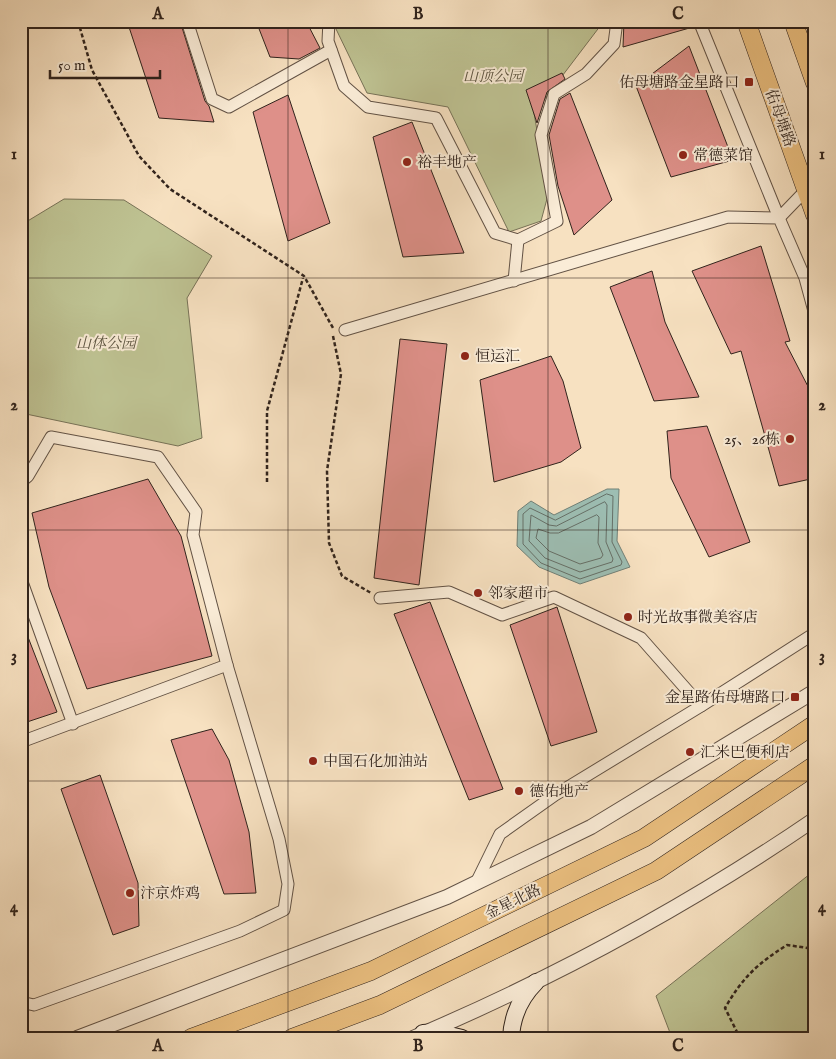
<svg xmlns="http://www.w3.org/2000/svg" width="836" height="1059" font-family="'IM FELL English','Noto Serif SC',serif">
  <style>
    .green { fill: #bec292; stroke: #777257 }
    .water { fill: #9dbeb3; stroke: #718077 }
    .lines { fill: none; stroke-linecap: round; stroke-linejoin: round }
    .shore { stroke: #667068; stroke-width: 1 }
    .building { fill: #de9089; stroke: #30231c }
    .minor-casing { stroke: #625245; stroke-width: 13 }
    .tertiary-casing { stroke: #625245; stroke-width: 16 }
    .secondary-casing { stroke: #30231c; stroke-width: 18 }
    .primary-casing { stroke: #30231c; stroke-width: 19 }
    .path { stroke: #30231c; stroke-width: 2.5; stroke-dasharray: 4 2.5; stroke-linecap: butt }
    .minor { stroke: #faecd7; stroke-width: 11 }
    .tertiary { stroke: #faecd7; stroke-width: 14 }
    .secondary { stroke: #faecd7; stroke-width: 16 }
    .primary { stroke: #ecc080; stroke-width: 18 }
    .grid { fill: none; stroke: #30231c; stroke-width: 1; stroke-opacity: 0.55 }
    .poi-dot { fill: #8f2418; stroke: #faecd7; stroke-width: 2 }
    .labels { text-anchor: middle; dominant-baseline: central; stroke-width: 4; stroke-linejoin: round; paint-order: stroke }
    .park-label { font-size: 15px; font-style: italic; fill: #5b533f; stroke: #faecd7 }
    .poi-label { font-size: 15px; fill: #30231c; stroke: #faecd7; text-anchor: start }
    .street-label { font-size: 15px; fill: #30231c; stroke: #faecd7 }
    .neatline { fill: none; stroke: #30231c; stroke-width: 2 }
    .grid-label { font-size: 16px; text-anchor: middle; font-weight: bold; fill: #30231c }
  </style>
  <rect width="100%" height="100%" fill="#f7e1c1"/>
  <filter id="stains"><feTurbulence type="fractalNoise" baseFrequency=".004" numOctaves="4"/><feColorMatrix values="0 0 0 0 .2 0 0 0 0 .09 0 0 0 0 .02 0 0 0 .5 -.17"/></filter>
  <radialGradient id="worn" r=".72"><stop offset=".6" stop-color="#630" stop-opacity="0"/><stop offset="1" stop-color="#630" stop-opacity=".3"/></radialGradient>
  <!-- green -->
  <g class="green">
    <path d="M339 21H604L534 113 548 195 541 221 509 232 448 107 367 93 336 29Z"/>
    <path d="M64 199 124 200 212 256 187 298 202 438 178 446 26 414 21 438V225Z"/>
    <path d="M815 870V1038H672L656 996Z"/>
  </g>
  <!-- water -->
  <path class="water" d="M607 489H619L617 541 630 567 580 584 539 567 517 546 518 511 531 501 554 515Z"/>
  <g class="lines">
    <!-- shore -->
    <g class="shore">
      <path d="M607 494 613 496 612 542 622 562 621 565 580 579 541 563 523 544V514L530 508 555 520Z"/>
      <path d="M605 502 607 505 606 542 613 559 612 562 580 572 545 558 529 541 531 515 549 525 556 526Z"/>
      <path d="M597 515 599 517 598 543 603 555 601 558 580 564 549 551 536 538 538 529 550 533H558Z"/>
    </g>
  </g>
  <!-- building -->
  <g class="building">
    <path d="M127 21H180L205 101 209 106 214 122 159 118Z"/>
    <path d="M256 21H306L320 48 299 59 270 57Z"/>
    <path d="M624 21H692L693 27 623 47Z"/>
    <path d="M689 46 733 160 671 177 636 86Z"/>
    <path d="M562 73 565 79 547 92 537 123 526 90Z"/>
    <path d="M570 93 612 200 574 235 558 186 549 135 560 99Z"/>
    <path d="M288 95 330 223 288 241 253 112Z"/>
    <path d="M412 122 464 253 403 257 373 137Z"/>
    <path d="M761 246 790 341 785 342 815 400V478L779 486 741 351 731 354 692 271Z"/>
    <path d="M652 271 665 322 699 397 654 401 610 287Z"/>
    <path d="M400 339 447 344 419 585 374 578Z"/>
    <path d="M551 356 563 381 581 448 561 462 494 482 480 380Z"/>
    <path d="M707 426 750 542 709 557 671 478 667 431Z"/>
    <path d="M148 479 181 536 212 656 87 689 49 587 32 513Z"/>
    <path d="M430 602 503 789 469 800 394 614Z"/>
    <path d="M557 607 597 732 551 746 510 625Z"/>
    <path d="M21 619 57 712 21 724Z"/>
    <path d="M212 729 229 760 249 832 256 893 224 894 171 740Z"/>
    <path d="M100 775 138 883 139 926 113 935 61 789Z"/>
  </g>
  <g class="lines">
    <!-- minor casing -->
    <g class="minor-casing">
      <g id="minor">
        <path d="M187 21 212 99 229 107 331 50"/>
        <path d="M329 21 328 41 344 86 368 107 436 118 495 233 518 240 557 221 541 135 554 94 586 74 614 44 617 21"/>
        <path d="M699 21 779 218 806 190"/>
        <path d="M514 281 518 240"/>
        <path d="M345 330 728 217 779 218 805 278 815 315"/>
        <path d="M21 482 28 476 51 437 158 457 196 512 193 535 227 665 21 742"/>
        <path d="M21 579 73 724"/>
        <path d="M380 598 449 592 502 615 554 597 641 638 701 706"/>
        <path d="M476 883 500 834 555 795 701 706 815 633"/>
        <path d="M21 1002 34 1005 240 931 284 910 288 884 279 839 227 665"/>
      </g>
    </g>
    <!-- tertiary casing -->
    <g class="tertiary-casing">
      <g id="tertiary">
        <path d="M77 1038 447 897 591 827 815 691"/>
        <path d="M413 1038C554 978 688 906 815 819"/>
      </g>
    </g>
    <!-- secondary casing -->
    <g class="secondary-casing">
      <g id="secondary">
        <path d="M423 1033 437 1032 462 1038"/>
        <path d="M511 1038C512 1016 521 997 536 982"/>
      </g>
    </g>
    <!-- primary casing -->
    <g class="primary-casing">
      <g id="primary">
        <path d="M746 21 815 215"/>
        <path d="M793 21 815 83"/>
        <path d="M191 1038 371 971 644 838 815 724"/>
        <path d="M292 1038 380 1005 656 871 815 765"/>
      </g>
    </g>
    <!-- path -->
    <g class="path">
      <path d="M78 21 92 70 139 156 170 189 304 276 333 328"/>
      <path d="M333 336 341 374 327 471 329 543 342 576 371 593"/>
      <path d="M267 482V411L303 278"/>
      <path d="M742 1038 737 1032 725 1008C743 977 757 964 787 945L815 949"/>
    </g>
    <!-- minor -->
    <use href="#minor" class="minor"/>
    <!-- tertiary -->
    <use href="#tertiary" class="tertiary"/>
    <!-- secondary -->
    <use href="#secondary" class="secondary"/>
    <!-- primary -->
    <use href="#primary" class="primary"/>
  </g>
  <!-- grid -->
  <path class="grid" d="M288 21V1038M548 21V1038M21 278H815M21 530H815M21 781H815"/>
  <!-- markers -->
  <g class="poi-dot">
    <rect x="744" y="77" width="10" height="10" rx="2.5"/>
    <circle cx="683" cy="155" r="5"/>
    <circle cx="407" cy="162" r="5"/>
    <circle cx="465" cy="356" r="5"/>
    <circle cx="790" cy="439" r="5"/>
    <circle cx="478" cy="593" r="5"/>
    <circle cx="628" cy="617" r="5"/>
    <rect x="790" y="692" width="10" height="10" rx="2.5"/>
    <circle cx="690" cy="752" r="5"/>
    <circle cx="313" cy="761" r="5"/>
    <circle cx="519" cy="791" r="5"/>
    <circle cx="130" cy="893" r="5"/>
  </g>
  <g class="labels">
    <!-- park labels -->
    <g class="park-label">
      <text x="493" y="76">山顶公园</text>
      <text x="106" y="343">山体公园</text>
    </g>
    <!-- poi labels -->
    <g class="poi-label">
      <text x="739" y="82" text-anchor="end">佑母塘路金星路口</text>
      <text x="693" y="155">常德菜馆</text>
      <text x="417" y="162">裕丰地产</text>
      <text x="475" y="356">恒运汇</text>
      <text x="780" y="439" text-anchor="end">25、26栋</text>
      <text x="488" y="593">邻家超市</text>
      <text x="638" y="617">时光故事微美容店</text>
      <text x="785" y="697" text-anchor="end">金星路佑母塘路口</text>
      <text x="700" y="752">汇米巴便利店</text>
      <text x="323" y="761">中国石化加油站</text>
      <text x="529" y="791">德佑地产</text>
      <text x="140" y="893">汴京炸鸡</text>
    </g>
    <!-- street labels -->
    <g class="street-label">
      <text transform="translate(780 118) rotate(70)">佑母塘路</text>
      <text transform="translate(513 902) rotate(-26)">金星北路</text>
    </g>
  </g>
  <!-- margin -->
  <rect width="836" height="1059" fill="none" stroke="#f7e1c1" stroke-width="55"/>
  <!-- scale -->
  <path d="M50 70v8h110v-8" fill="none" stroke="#30231c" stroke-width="2.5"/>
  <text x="58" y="70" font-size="15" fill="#30231c" stroke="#faecd7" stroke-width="4" paint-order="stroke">50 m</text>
  <rect x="28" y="28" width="780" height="1004" class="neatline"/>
  <g class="grid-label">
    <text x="158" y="19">A</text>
    <text x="418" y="19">B</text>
    <text x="678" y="19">C</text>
    <text x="14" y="159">1</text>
    <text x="822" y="159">1</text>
    <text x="14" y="410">2</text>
    <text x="822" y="410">2</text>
    <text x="14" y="661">3</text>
    <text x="822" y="661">3</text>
    <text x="14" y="912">4</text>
    <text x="822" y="912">4</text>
    <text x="158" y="1051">A</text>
    <text x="418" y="1051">B</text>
    <text x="678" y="1051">C</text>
  </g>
  <rect width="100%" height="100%" filter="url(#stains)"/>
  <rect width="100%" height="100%" fill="url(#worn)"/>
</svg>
